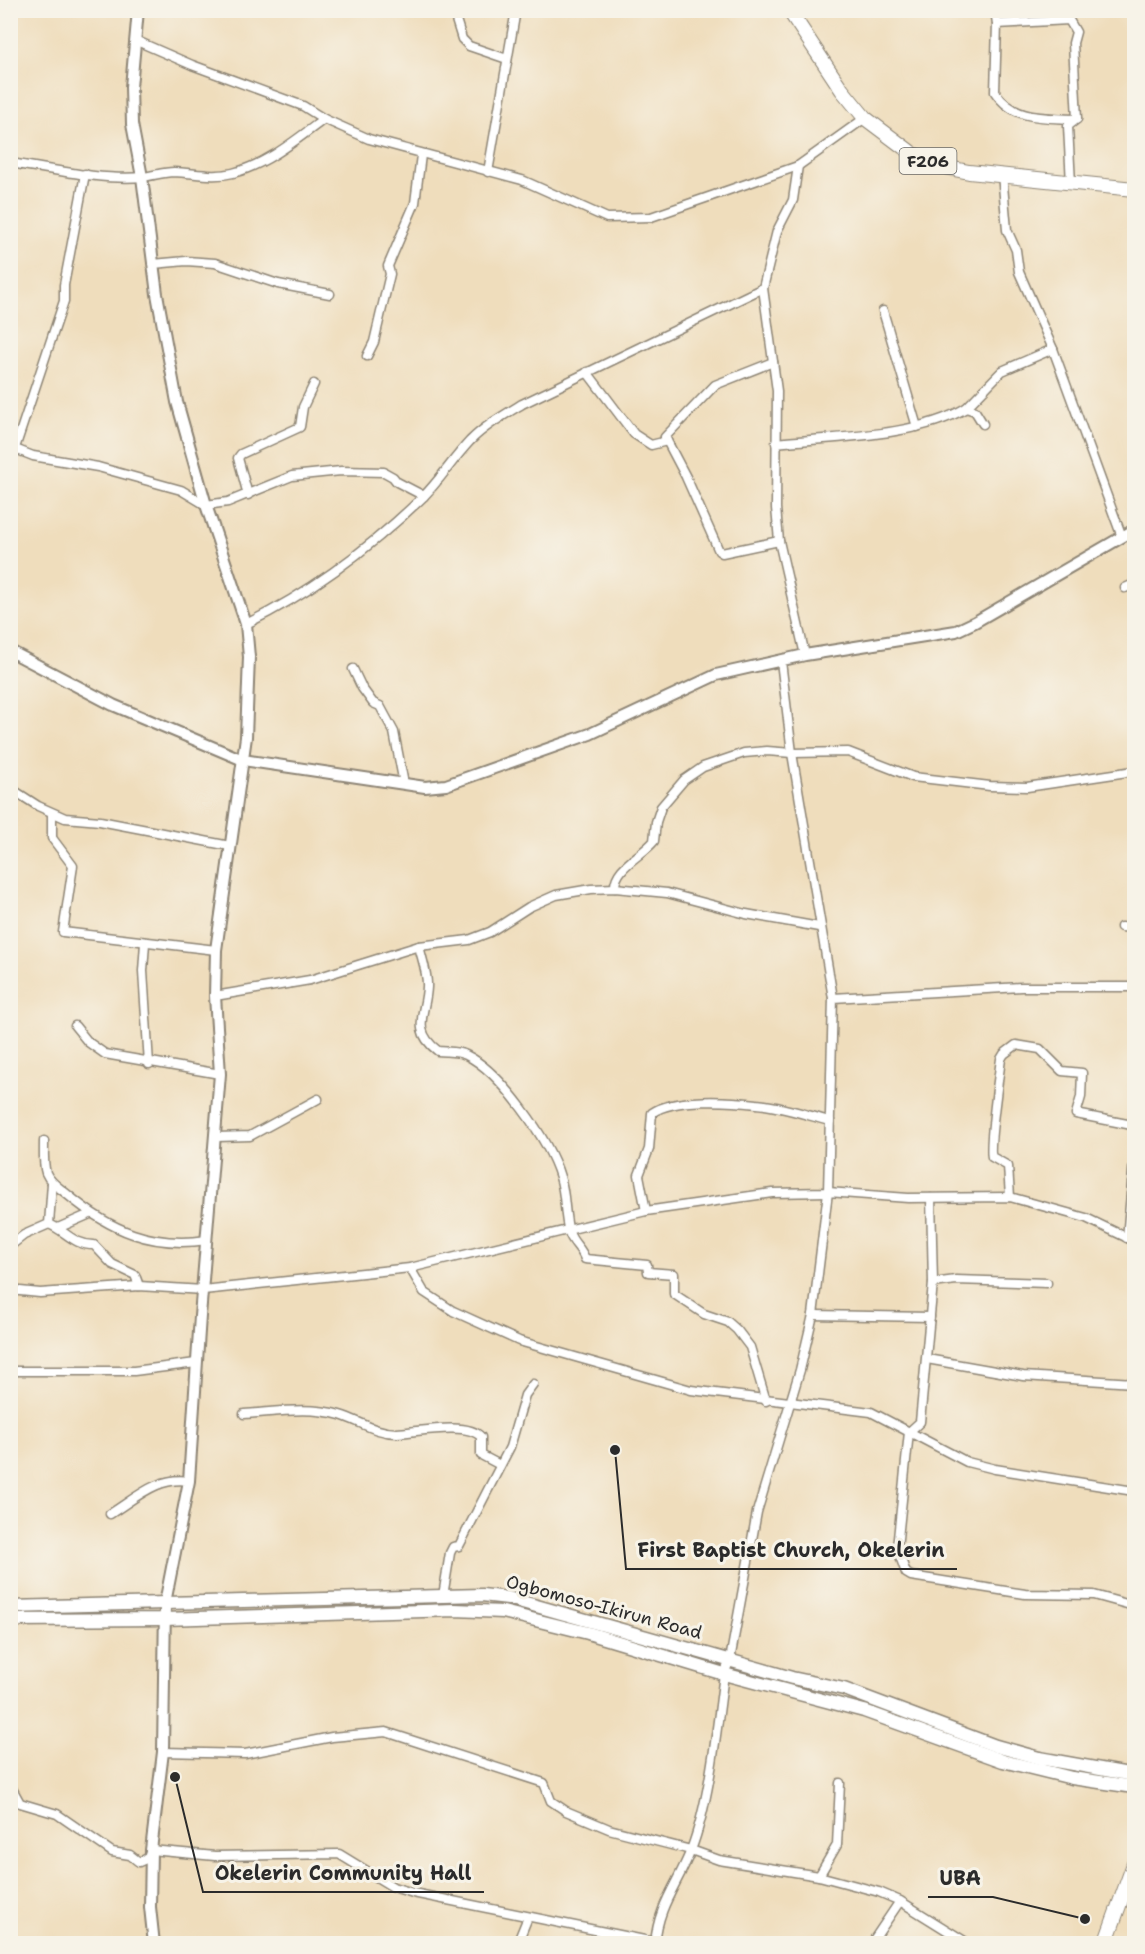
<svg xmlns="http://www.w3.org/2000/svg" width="1145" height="1954" font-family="'Shantell Sans',sans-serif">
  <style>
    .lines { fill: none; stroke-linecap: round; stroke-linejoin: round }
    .minor-casing { stroke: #8d8474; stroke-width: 11 }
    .tertiary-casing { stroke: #8d8474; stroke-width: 14 }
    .secondary-casing { stroke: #8d8474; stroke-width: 15 }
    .primary-casing { stroke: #8d8474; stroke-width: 16 }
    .trunk-casing { stroke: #8d8474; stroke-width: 16 }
    .minor { stroke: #fff; stroke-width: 8 }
    .tertiary { stroke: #fff; stroke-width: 10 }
    .secondary { stroke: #fff; stroke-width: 12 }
    .primary { stroke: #fff; stroke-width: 14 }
    .trunk { stroke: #fff; stroke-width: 14 }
    .labels { text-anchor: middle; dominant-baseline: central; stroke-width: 6; stroke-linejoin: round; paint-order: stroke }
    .shield { fill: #f7f3e8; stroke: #686764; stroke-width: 1.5 }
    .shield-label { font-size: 16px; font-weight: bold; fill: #2b2b2b }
    .street-label { font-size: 18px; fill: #2b2b2b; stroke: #f7f3e8 }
    .leader { fill: none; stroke: #2b2b2b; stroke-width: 2 }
    .callout-dot { fill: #2b2b2b; stroke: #f7f3e8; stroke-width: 2 }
    .callout-label { font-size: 20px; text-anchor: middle; font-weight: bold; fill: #2b2b2b; stroke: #f7f3e8; stroke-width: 6; stroke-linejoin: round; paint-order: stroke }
  </style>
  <rect width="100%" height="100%" fill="#f7f3e8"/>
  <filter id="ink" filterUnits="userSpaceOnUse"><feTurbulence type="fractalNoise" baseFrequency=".0167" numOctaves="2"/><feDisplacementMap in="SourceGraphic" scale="12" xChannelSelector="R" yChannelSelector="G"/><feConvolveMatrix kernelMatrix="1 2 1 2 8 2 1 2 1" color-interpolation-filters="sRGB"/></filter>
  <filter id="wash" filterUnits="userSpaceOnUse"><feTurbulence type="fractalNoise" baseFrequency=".008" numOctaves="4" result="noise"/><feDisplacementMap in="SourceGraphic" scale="24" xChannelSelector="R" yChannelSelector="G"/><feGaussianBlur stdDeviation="1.35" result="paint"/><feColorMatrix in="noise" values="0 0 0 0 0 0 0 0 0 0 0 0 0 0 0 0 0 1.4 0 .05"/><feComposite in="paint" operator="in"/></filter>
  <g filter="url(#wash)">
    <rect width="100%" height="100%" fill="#efddbc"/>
  </g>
  <g filter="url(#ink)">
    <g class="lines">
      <!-- minor casing -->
      <g class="minor-casing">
        <g id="minor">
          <path d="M453 10 462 39 469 46 507 59"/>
          <path d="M995 10 997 24 1069 20 1076 32 1073 43 1077 119 1068 126 1071 184"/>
          <path d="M997 24 995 92C1015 122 1045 117 1077 119"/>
          <path d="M137 41 192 65 303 106 324 119 369 139 522 180 607 218 651 217 798 166 865 118"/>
          <path d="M10 163C50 169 104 181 143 177 153 176 163 172 174 172 195 173 213 178 233 173 267 164 296 140 324 119"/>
          <path d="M798 166 793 200 777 231 763 288 777 391 776 508 779 541 805 655"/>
          <path d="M488 172 516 10"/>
          <path d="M1002 174 1007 230 1016 250 1019 272 1053 349 1122 537"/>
          <path d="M153 264 186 261 215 263 278 284 330 294"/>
          <path d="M883 311 917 427"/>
          <path d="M367 356 374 342 390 274 388 266 415 203 421 155"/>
          <path d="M773 362 715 385 665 437 686 477 719 551 722 553 779 541"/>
          <path d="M587 372 634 434 651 445 667 441"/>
          <path d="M966 408 1002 371 1053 349"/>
          <path d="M776 443C833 437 918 437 966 408L975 411 983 424"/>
          <path d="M10 447 33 456 98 467 181 490 206 505 228 502 292 476 341 471 384 472 393 477 397 482 424 496"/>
          <path d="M10 463 64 301V285L85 174"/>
          <path d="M248 495 238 458 241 454 300 427 303 407 314 384"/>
          <path d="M1125 588 1134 584"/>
          <path d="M246 624C312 592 370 548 423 497 440 480 453 459 470 441 485 426 504 415 522 404L763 288"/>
          <path d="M353 669 362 688 373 703 380 706 394 732 404 784"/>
          <path d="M10 788 38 806 65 818 100 821 230 846"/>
          <path d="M52 814V838L73 866 63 932 216 950"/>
          <path d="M615 888C614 867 642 856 654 841L656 822 661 807 684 780 703 767 744 753 767 751 792 753 848 752 913 777 990 786 1027 787 1134 771"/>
          <path d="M1121 927 1134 928"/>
          <path d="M145 943 143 971 149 1064"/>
          <path d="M419 946C422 959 428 975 427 987 426 1013 410 1030 438 1051 447 1052 458 1051 466 1055 501 1072 549 1140 560 1177 566 1195 564 1215 569 1232 572 1243 581 1247 585 1259L647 1265 648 1272 674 1274V1294L704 1314 728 1322 737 1330 750 1347 766 1401"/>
          <path d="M215 996 310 980 419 946 469 940 490 932 529 907 556 895 591 889 615 888 667 893 746 914 819 927"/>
          <path d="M833 998 1021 987H1134"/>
          <path d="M75 1026 88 1042 105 1054 220 1074"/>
          <path d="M217 1137 250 1136 318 1099"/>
          <path d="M44 1141C44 1150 43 1164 46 1173 50 1183 60 1188 68 1195 111 1231 152 1248 207 1240"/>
          <path d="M1010 1197 1008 1166 992 1157C988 1150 999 1074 1001 1059L1004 1054 1016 1045 1040 1049 1062 1071 1082 1073 1081 1097 1076 1114 1132 1125 1134 1132"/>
          <path d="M931 1198 933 1283 920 1422 909 1432 897 1548 906 1573 911 1576 1025 1594 1094 1595 1134 1606"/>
          <path d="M646 1211 639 1175 649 1149 652 1113C674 1097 730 1101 757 1104 781 1106 806 1115 830 1121"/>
          <path d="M49 1224C66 1231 73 1245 94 1245L112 1264 135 1275 139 1286"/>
          <path d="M58 1228 90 1214"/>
          <path d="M1127 1238 1134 1160"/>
          <path d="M10 1246 24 1235 49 1224 52 1183"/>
          <path d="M410 1268 424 1292 453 1311 519 1341 691 1390 871 1412 967 1462 995 1469 1134 1491"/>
          <path d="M933 1283 956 1280 1047 1283"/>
          <path d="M10 1290 40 1293 139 1286 203 1290 410 1268 646 1211 772 1193 828 1192 833 998 792 753 781 661"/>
          <path d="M813 1315 930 1317"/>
          <path d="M927 1359 1023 1376 1134 1383"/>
          <path d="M10 1371H134L196 1363"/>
          <path d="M244 1414C275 1412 310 1406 340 1415 360 1421 375 1433 397 1433 417 1432 468 1421 481 1437V1455L500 1465"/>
          <path d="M110 1514C136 1498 158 1476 189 1481"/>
          <path d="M443 1596 450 1553 453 1547 459 1546 510 1447 525 1395 533 1384"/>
          <path d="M163 1752 245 1754 332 1737 386 1732 544 1783 551 1801 566 1811 609 1829 691 1850 719 1860 819 1876 879 1892 900 1901 969 1944"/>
          <path d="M10 1785 20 1803 57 1814 112 1852 130 1855 139 1862 148 1858 151 1850 215 1856 339 1854 393 1887 413 1893 654 1942"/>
          <path d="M819 1876 837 1845 840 1783"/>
          <path d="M517 1944 528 1917"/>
          <path d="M655 1944C658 1905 678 1884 691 1850 710 1801 717 1726 724 1674L730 1660 757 1512 800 1370 813 1315 828 1192 908 1198 1010 1197 1086 1218 1134 1241"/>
          <path d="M871 1944 900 1901"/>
        </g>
      </g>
      <!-- tertiary casing -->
      <g class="tertiary-casing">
        <g id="tertiary">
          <path d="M138 10 131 87 132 124 142 177 157 294 177 402 206 505 246 624 249 657 246 737 216 950 215 996 220 1074 200 1316 189 1481 165 1603 163 1752 151 1850 150 1907 154 1944"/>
          <path d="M10 651 113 705 243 760 425 787 446 785 590 734 716 675 805 655 956 631 975 622 1134 530"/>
        </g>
      </g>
      <!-- secondary casing -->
      <g class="secondary-casing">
        <g id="secondary">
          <path d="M10 1607 482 1595 508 1598 792 1678 844 1689 996 1746 1039 1758 1134 1775"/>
          <path d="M10 1620 164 1619 455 1610 503 1612 588 1633 724 1674 864 1711 1003 1761 1072 1778 1134 1787"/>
        </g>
      </g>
      <!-- primary casing -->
      <g class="primary-casing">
        <path id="primary" d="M789 10 842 90 865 118 913 154 939 166 969 172 1134 189"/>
      </g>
      <!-- trunk casing -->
      <g class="trunk-casing">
        <path id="trunk" d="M1105 1944 1134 1864"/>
      </g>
      <!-- minor -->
      <use href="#minor" class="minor"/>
      <!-- tertiary -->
      <use href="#tertiary" class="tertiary"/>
      <!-- secondary -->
      <use href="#secondary" class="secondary"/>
      <!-- primary -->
      <use href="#primary" class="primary"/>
      <!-- trunk -->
      <use href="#trunk" class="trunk"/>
    </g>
  </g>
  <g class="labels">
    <!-- shield labels -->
    <rect class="shield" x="899.5" y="148" width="57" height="26" rx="4.5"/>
    <g class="shield-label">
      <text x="928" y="161">F206</text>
    </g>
    <!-- street labels -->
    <g class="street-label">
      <text transform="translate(604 1607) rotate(15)">Ogbomoso-Ikirun Road</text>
    </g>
  </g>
  <!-- callouts -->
  <path class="leader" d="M615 1450L626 1569H957M175 1777L203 1892H484M1085 1919L993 1897H928"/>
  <g class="callout-dot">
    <circle cx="615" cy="1450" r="6"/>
    <circle cx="175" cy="1777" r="6"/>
    <circle cx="1085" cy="1919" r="6"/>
  </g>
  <g class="callout-label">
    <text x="791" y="1557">First Baptist Church, Okelerin</text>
    <text x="343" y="1880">Okelerin Community Hall</text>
    <text x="960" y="1885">UBA</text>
  </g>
  <!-- margin -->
  <rect width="1145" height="1954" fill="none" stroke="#f7f3e8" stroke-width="36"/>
</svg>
